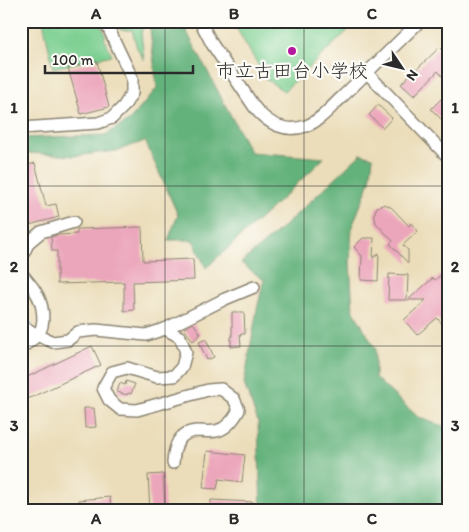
<svg xmlns="http://www.w3.org/2000/svg" width="469" height="532" font-family="Itim,'Klee One',sans-serif">
  <style>
    .green { fill: #7bcf91; stroke: #537d5e }
    .forest { fill: #64b27b; stroke: #486e53 }
    .lines { fill: none; stroke-linecap: round; stroke-linejoin: round }
    .stream { stroke: #7abcef; stroke-width: 3 }
    .building { fill: #eca6bc }
    .minor-casing { stroke: #8b8472; stroke-width: 14 }
    .minor { stroke: #fff; stroke-width: 11 }
    .grid { fill: none; stroke: #2b2b2b; stroke-width: 1; stroke-opacity: 0.55 }
    .poi-dot { fill: #b5179e; stroke: #fdfcf7; stroke-width: 2 }
    .labels { text-anchor: middle; dominant-baseline: central; stroke-width: 4.5; stroke-linejoin: round; paint-order: stroke }
    .poi-label { font-size: 19px; fill: #2b2b2b; stroke: #fdfcf7 }
    .neatline { fill: none; stroke: #2b2b2b; stroke-width: 2 }
    .grid-label { font-size: 16px; text-anchor: middle; font-weight: bold; fill: #2b2b2b }
  </style>
  <rect width="100%" height="100%" fill="#fdfcf7"/>
  <filter id="ink" filterUnits="userSpaceOnUse"><feTurbulence type="fractalNoise" baseFrequency=".02" numOctaves="2"/><feDisplacementMap in="SourceGraphic" scale="10" xChannelSelector="R" yChannelSelector="G"/><feConvolveMatrix kernelMatrix="1 2 1 2 8 2 1 2 1" color-interpolation-filters="sRGB"/></filter>
  <filter id="wash" filterUnits="userSpaceOnUse"><feTurbulence type="fractalNoise" baseFrequency=".0096" numOctaves="4" result="noise"/><feDisplacementMap in="SourceGraphic" scale="20" xChannelSelector="R" yChannelSelector="G"/><feGaussianBlur stdDeviation="1.12" result="paint"/><feColorMatrix in="noise" values="0 0 0 0 0 0 0 0 0 0 0 0 0 0 0 0 0 1.4 0 .05"/><feComposite in="paint" operator="in"/></filter>
  <g filter="url(#wash)">
    <rect width="100%" height="100%" fill="#ebddb9"/>
    <!-- green -->
    <g class="green">
      <path d="M43 21H99L106 35 104 38 112 55 53 68Z"/>
      <path d="M118 21H142L143 28 141 32 144 60 137 48 132 30H120Z"/>
      <path d="M232 21H358L284 91 267 80Z"/>
    </g>
    <!-- forest -->
    <g class="forest">
      <path d="M149 21H181L250 152 324 158 276 204 206 268 193 240H168L178 215 145 141 116 151 74 156 28 153 21 155V138L105 135 130 120 157 88Z"/>
      <path d="M361 154 373 157 370 181 352 227 350 263 353 310 375 348V378L418 417 448 428V511H261L258 422 244 384 257 309 264 280 241 263 283 227Z"/>
    </g>
    <g class="lines">
      <!-- stream -->
      <path class="stream" d="M21 318 31 324"/>
    </g>
    <g id="blocks">
      <!-- building -->
      <g class="building">
        <path d="M440 47 448 55V72L443 77 438 71 414 96 401 84 416 68 417 69Z"/>
        <path d="M97 61 109 107 81 114 68 68Z"/>
        <path d="M441 99 448 105V116L443 121 431 109Z"/>
        <path d="M378 105 392 118 383 128 369 115Z"/>
        <path d="M35 163 46 206 56 204 59 217 29 225 21 194V167Z"/>
        <path d="M385 204 392 208 409 226 411 223 418 231 403 245 408 250V263L390 244 393 241 376 223 374 214 377 207Z"/>
        <path d="M142 227 143 261 193 259 194 280 133 282 134 310 124 311V282L57 284V251H52L51 237 57 235 77 234V229Z"/>
        <path d="M363 238H374L373 258 379 253 378 281 361 280 362 256 354 247Z"/>
        <path d="M448 269V330L437 318 417 335 404 320 426 300H408L433 278 435 280Z"/>
        <path d="M389 274 408 275 407 300H388Z"/>
        <path d="M232 312H244L245 334H240L241 346 231 347V337H232Z"/>
        <path d="M193 323 201 334 193 341 184 329Z"/>
        <path d="M206 339 214 357 207 360 199 342Z"/>
        <path d="M92 346 101 365 21 402V380Z"/>
        <path d="M126 381 135 384 131 394 128 393 127 395 117 392 120 383 125 385Z"/>
        <path d="M84 408H94L96 427 85 428Z"/>
        <path d="M207 451 245 455 242 482 219 479 217 489 203 488Z"/>
        <path d="M163 474 165 511H150L148 475Z"/>
        <path d="M110 497 111 511H80L79 500Z"/>
        <path d="M211 500 254 502 253 511H210Z"/>
      </g>
    </g>
  </g>
  <g filter="url(#ink)">
    <use href="#blocks" fill-opacity="0" stroke="#8b8472" stroke-width="1"/>
    <g class="lines">
      <!-- minor casing -->
      <g class="minor-casing">
        <g id="minor">
          <path d="M200 21 212 44 255 108C268 124 286 133 306 126 320 121 331 107 342 97 368 72 394 46 420 21"/>
          <path d="M367 73 448 157"/>
          <path d="M21 128 98 123 112 118 124 106 132 93V78L105 21"/>
          <path d="M21 258 29 242 41 232 74 222"/>
          <path d="M21 272C25 279 31 284 35 291 43 303 47 324 37 336 32 340 26 344 21 348"/>
          <path d="M21 325 37 335 53 342 68 340 78 332 96 330 146 335 165 329 180 337 186 352 182 367 174 376 157 377 127 368 112 372 103 388 109 400 120 409 137 410 208 390 221 389 234 399 239 410C234 419 227 429 216 431 210 432 203 431 196 431 178 432 174 447 173 463"/>
          <path d="M165 329 225 299 254 287"/>
        </g>
      </g>
      <!-- minor -->
      <use href="#minor" class="minor"/>
    </g>
  </g>
  <!-- grid -->
  <path class="grid" d="M165 21V511M304 21V511M21 186H448M21 346H448"/>
  <!-- markers -->
  <circle class="poi-dot" cx="292" cy="51" r="5"/>
  <g class="labels">
    <!-- poi labels -->
    <g class="poi-label">
      <text x="292" y="70">市立古田台小学校</text>
    </g>
  </g>
  <!-- margin -->
  <rect width="469" height="532" fill="none" stroke="#fdfcf7" stroke-width="55"/>
  <!-- north arrow -->
  <g transform="translate(402 68) rotate(125)" stroke="#fdfcf7" stroke-width="4" paint-order="stroke">
  <path d="M0-4L9 19L0 12L-9 19Z" fill="#2b2b2b"/>
  <text y="-8" font-size="14" font-weight="bold" text-anchor="middle" fill="#2b2b2b">N</text>
  </g>
  <!-- scale -->
  <path d="M45 65v8h148v-8" fill="none" stroke="#2b2b2b" stroke-width="2.5"/>
  <text x="52" y="65" font-size="15" fill="#2b2b2b" stroke="#fdfcf7" stroke-width="4" paint-order="stroke">100 m</text>
  <rect x="28" y="28" width="414" height="476" class="neatline"/>
  <g class="grid-label">
    <text x="96" y="19">A</text>
    <text x="234" y="19">B</text>
    <text x="372" y="19">C</text>
    <text x="14" y="113">1</text>
    <text x="455" y="113">1</text>
    <text x="14" y="272">2</text>
    <text x="455" y="272">2</text>
    <text x="14" y="431">3</text>
    <text x="455" y="431">3</text>
    <text x="96" y="524">A</text>
    <text x="234" y="524">B</text>
    <text x="372" y="524">C</text>
  </g>
</svg>
